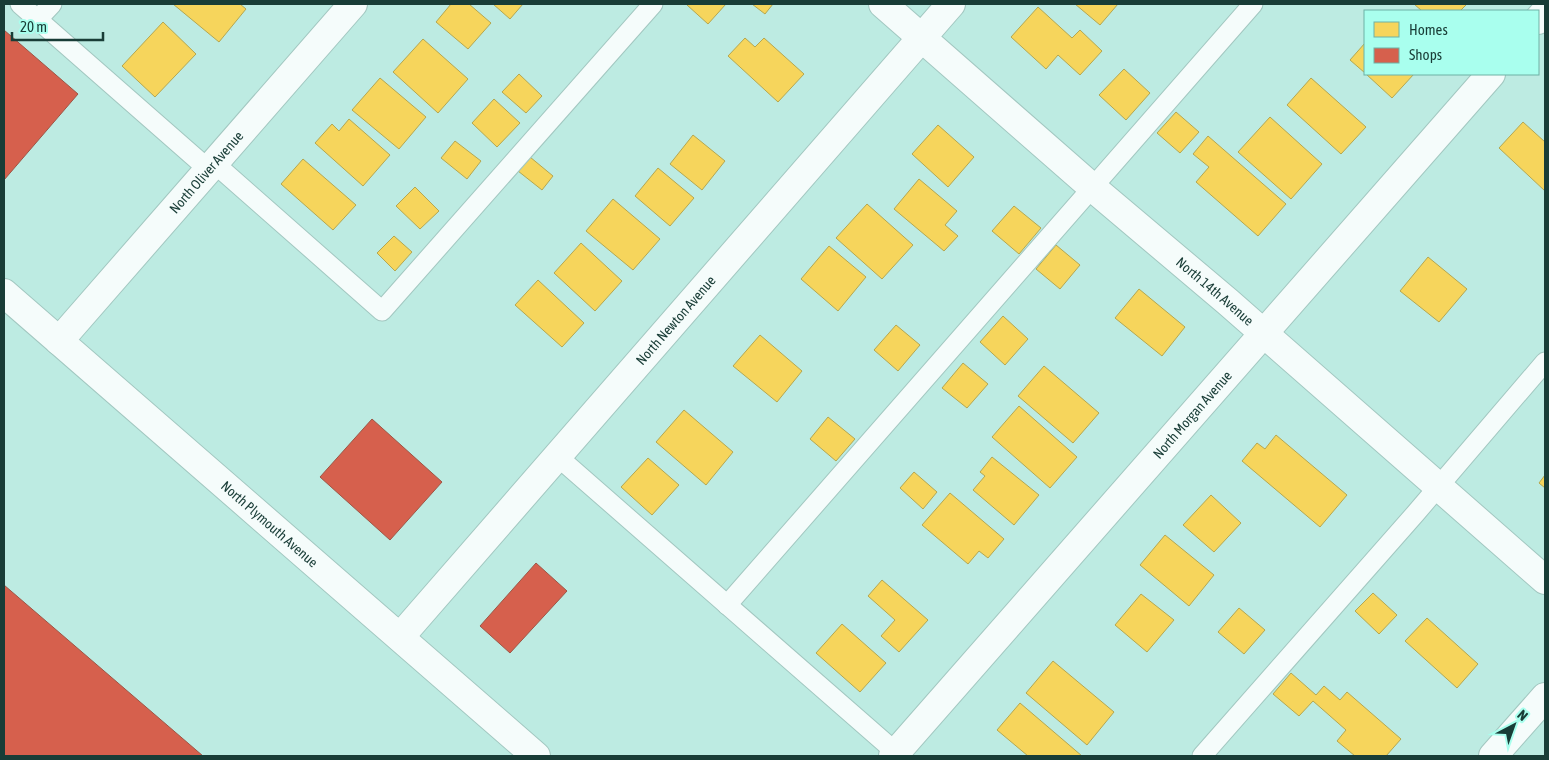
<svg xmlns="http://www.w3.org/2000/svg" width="1549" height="760" font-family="'Asap Condensed',sans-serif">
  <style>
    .homes { fill: #f6d55c; stroke: #b4a751 }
    .shops { fill: #d6604d; stroke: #9d5646 }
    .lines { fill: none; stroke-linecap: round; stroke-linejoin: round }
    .lane-casing { stroke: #a2c7c0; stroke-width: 21 }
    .street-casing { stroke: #a2c7c0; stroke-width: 30 }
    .secondary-casing { stroke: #a2c7c0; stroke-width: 30 }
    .lane { stroke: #f5fcfb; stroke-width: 19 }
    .street { stroke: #f5fcfb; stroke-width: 28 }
    .secondary { stroke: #f5fcfb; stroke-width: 28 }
    .labels { text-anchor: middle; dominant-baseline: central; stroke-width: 5; stroke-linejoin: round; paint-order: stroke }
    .street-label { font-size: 14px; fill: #193d37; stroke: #a9ffee }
  </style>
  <rect width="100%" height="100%" fill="#bdebe2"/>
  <!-- homes -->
  <g class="homes">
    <path d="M173 4H240L246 9 219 42Z"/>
    <path d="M451 4H469L491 23 468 49 436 22Z"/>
    <path d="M493 4H523L510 19Z"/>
    <path d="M688 4H726L708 24 687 5Z"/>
    <path d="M752 4H773L765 14Z"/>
    <path d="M1075 4H1118L1100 25Z"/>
    <path d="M1414 4H1467L1460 11H1422Z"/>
    <path d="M1038 7 1072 38 1080 30 1102 51 1080 75 1058 55 1046 69 1011 37Z"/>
    <path d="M163 22 196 54 155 97 122 66Z"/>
    <path d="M745 38 755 47 764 38 804 74 778 102 728 56Z"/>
    <path d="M423 39 468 79 438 113 393 72Z"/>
    <path d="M1365 43V73L1350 60Z"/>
    <path d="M1124 69 1150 93 1126 120 1099 95Z"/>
    <path d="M519 74 542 96 526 113 502 92Z"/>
    <path d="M1366 74H1414L1392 98Z"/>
    <path d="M380 78 426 117 399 149 352 110Z"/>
    <path d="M1311 78 1366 127 1341 154 1287 105Z"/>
    <path d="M494 99 520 123 497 147 472 123Z"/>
    <path d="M1176 112 1199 132 1180 153 1157 133Z"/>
    <path d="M1270 117 1322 164 1291 199 1238 152Z"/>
    <path d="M349 119 390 155 363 186 315 143 332 124 339 131Z"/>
    <path d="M1523 122 1545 142V191L1499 148Z"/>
    <path d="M938 125 974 157 948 187 912 154Z"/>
    <path d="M693 135 725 161 702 190 670 164Z"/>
    <path d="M1208 136 1286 204 1258 236 1196 182 1209 167 1193 154Z"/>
    <path d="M455 141 481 161 467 179 441 158Z"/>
    <path d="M530 157 553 176 542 190 518 171Z"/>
    <path d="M303 159 356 205 333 230 281 184Z"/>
    <path d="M658 168 694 198 670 226 635 196Z"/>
    <path d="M919 179 957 211 945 225 958 236 944 251 894 209Z"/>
    <path d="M415 187 439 211 420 229 396 206Z"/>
    <path d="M613 199 660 239 633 270 586 231Z"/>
    <path d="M867 204 913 245 882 279 836 238Z"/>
    <path d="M1014 206 1041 228 1019 254 992 231Z"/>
    <path d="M394 236 412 252 395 271 377 253Z"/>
    <path d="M581 243 622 281 595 311 554 273Z"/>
    <path d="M1056 245 1080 265 1060 289 1036 269Z"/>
    <path d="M829 246 866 277 838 311 801 279Z"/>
    <path d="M1428 257 1467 289 1439 322 1400 291Z"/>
    <path d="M538 280 584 323 562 347 515 305Z"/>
    <path d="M1139 289 1185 327 1162 356 1115 318Z"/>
    <path d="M1003 316 1028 339 1005 365 980 342Z"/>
    <path d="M896 325 920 345 898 371 874 350Z"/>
    <path d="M760 335 802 371 777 402 733 366Z"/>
    <path d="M963 363 988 384 967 408 942 388Z"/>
    <path d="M1044 366 1099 413 1073 443 1018 396Z"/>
    <path d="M1019 406 1077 457 1050 488 992 437Z"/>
    <path d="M684 410 733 452 706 485 656 442Z"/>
    <path d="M828 417 855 439 836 461 810 439Z"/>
    <path d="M1276 435 1347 495 1320 527 1242 461 1257 443 1265 449Z"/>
    <path d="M992 457 1039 495 1014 525 973 490 985 476 980 472Z"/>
    <path d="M648 458 679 485 652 515 621 487Z"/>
    <path d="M914 472 937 492 923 509 900 488Z"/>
    <path d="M1545 475V488L1539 483Z"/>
    <path d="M950 493 1004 539 988 558 979 551 968 564 922 525Z"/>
    <path d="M1211 495 1241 523 1214 552 1183 525Z"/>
    <path d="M1165 535 1214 575 1189 606 1140 565Z"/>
    <path d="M882 580 928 620 899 652 881 636 895 620 868 596Z"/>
    <path d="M1373 593 1397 615 1379 634 1355 611Z"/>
    <path d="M1141 594 1174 620 1147 652 1115 625Z"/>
    <path d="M1239 608 1265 630 1244 654 1218 632Z"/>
    <path d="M1427 618 1478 664 1457 688 1405 641Z"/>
    <path d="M842 624 886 663 860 692 816 653Z"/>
    <path d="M1053 661 1114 712 1087 745 1026 693Z"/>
    <path d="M1291 673 1316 695 1324 686 1340 700 1347 692 1401 739 1386 756H1355L1337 741 1346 730 1313 701 1299 716 1273 694Z"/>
    <path d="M1020 703 1082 756H1028L997 730Z"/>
  </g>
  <!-- shops -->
  <g class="shops">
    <path d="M4 30 78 94 4 180Z"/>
    <path d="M372 419 442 482 390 540 320 477Z"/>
    <path d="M536 563 567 591 510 653 480 626Z"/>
    <path d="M4 585 203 756H4Z"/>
  </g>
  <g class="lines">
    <!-- lane casing -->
    <g class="lane-casing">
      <g id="lane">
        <path d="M20 4 208 169"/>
        <path d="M38 19 52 4"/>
        <path d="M214 163 382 311 653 4"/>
        <path d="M557 456 900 756"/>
        <path d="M727 605 1253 4"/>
        <path d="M1202 756 1415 514 1545 362"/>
      </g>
    </g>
    <!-- street casing -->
    <g class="street-casing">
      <g id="street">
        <path id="s1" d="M883 4 1093 188 1228 302 1545 580"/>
        <path d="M1538 20 1545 12"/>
        <path id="s2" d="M59 341 353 4"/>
        <path id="s3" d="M400 637 951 4"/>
        <path id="s4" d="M893 756 1491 74"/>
        <path d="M1493 756 1545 697"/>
      </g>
    </g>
    <!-- secondary casing -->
    <g class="secondary-casing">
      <g id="secondary">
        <path id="s5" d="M4 293 536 756"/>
      </g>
    </g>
    <!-- lane -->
    <use href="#lane" class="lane"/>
    <!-- street -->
    <use href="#street" class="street"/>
    <!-- secondary -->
    <use href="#secondary" class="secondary"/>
  </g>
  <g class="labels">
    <!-- street labels -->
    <g class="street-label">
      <text stroke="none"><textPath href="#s2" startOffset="224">North Oliver Avenue</textPath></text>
      <text stroke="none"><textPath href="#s1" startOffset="439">North 14th Avenue</textPath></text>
      <text stroke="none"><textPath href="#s3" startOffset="420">North Newton Avenue</textPath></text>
      <text stroke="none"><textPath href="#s4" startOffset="454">North Morgan Avenue</textPath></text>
      <text stroke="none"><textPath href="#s5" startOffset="352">North Plymouth Avenue</textPath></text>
    </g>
  </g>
  <!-- border -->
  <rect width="1549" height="760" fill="none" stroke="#193d37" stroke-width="10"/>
  <!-- legend -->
  <rect x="1364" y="10" width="175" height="65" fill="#a9ffee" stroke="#6fb1a5"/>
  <rect x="1374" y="22" width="25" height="15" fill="#f6d55c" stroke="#6fb1a5"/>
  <text x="1409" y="35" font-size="15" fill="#193d37">Homes</text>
  <rect x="1374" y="48" width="25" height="15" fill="#d6604d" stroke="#6fb1a5"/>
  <text x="1409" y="60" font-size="15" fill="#193d37">Shops</text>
  <!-- north arrow -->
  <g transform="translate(1514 725) rotate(41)" stroke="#a9ffee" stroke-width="4" paint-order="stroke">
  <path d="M0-4L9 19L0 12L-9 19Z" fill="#193d37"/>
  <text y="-8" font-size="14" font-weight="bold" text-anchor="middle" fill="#193d37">N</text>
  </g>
  <!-- scale -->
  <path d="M12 32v8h91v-8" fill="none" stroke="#193d37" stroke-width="2.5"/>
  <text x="20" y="32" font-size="15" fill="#193d37" stroke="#a9ffee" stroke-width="4" paint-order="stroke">20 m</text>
</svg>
